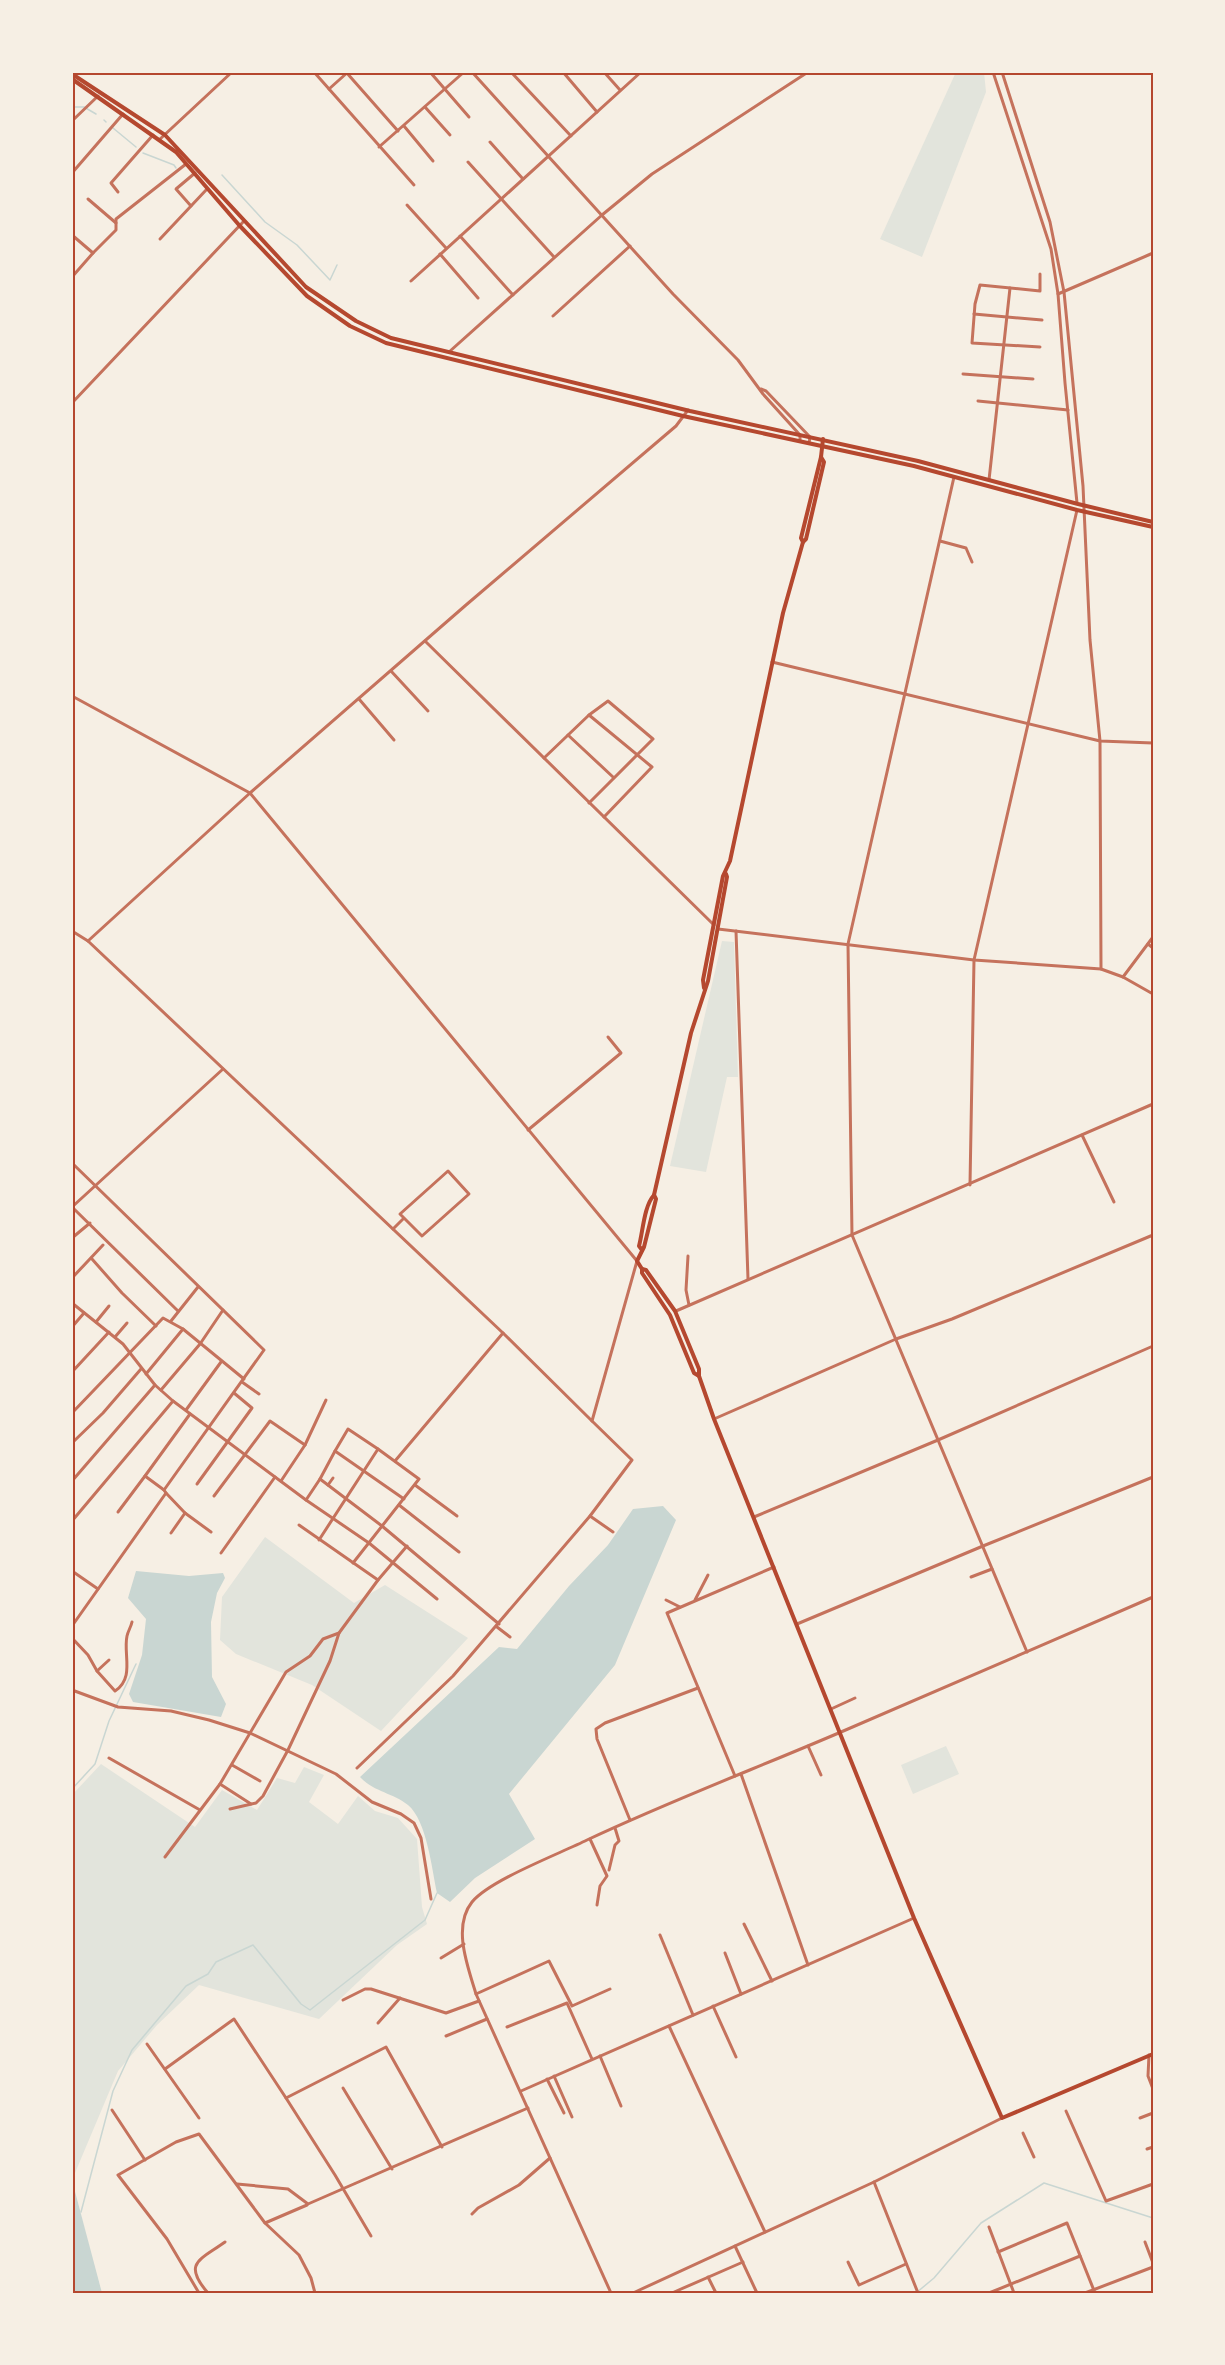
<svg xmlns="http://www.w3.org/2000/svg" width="1225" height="2365" font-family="'Playfair Display',serif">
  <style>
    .green { fill: #e2e4dc }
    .water { fill: #c9d6d2 }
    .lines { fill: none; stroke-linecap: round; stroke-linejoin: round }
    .stream { stroke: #c9d6d2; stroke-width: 1.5 }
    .minor { stroke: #c5725c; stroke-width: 3 }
    .tertiary { stroke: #c5725c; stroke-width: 3 }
    .secondary { stroke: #b5482f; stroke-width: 4 }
    .neatline { fill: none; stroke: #b5482f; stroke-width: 2 }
  </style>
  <rect width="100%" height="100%" fill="#f6efe4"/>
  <!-- green -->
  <g class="green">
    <path d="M956 72H984L986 92 922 257 880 239Z"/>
    <path d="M722 941 734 942 738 1077H727L706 1172 670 1166Z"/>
    <path d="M265 1537 354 1603 385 1585 468 1638 381 1731 312 1685 236 1654 220 1640 222 1597Z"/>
    <path d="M946 1746 959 1774 913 1794 901 1765Z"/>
    <path d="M101 1764 195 1827 222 1790 257 1810 277 1778 295 1783 304 1767 324 1775 309 1802 338 1824 358 1796 375 1811 398 1818 417 1839 422 1907 427 1924 397 1945 319 2019 199 1985 157 2025 118 2071 72 2180V1795Z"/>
  </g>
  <!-- water -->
  <g class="water">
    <path d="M663 1506 676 1520 615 1665 509 1794 535 1839 475 1878 450 1902 437 1893C432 1870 427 1821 408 1805 393 1793 374 1792 360 1777L499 1647 517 1649 569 1586 608 1545 633 1509Z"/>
    <path d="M136 1571 189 1576 223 1573 225 1578 217 1593 211 1622 212 1677 226 1704 221 1717 133 1702 129 1694 142 1655 146 1619 128 1598Z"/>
    <path d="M72 2184H73L102 2293H72Z"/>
  </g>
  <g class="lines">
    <!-- stream -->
    <g class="stream">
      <path d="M72 107H84L96 114"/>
      <path d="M104 120 106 122"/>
      <path d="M113 128 136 147"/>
      <path d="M143 153 174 165 176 168"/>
      <path d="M222 175 265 222 297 245 330 280 337 265"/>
      <path d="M72 1789 95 1764 109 1721 136 1664"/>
      <path d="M81 2212 113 2091 132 2050 186 1986 208 1974 216 1962 253 1945 301 2004 310 2010 425 1920 437 1893"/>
      <path d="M916 2293 934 2278 981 2223 1044 2183 1153 2218"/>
    </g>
    <!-- minor -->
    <g class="minor">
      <path d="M314 72 414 185"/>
      <path d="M346 72 398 131"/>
      <path d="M430 72 469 117"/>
      <path d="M511 72 571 136"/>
      <path d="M563 72 597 112"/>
      <path d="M604 72 620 90"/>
      <path d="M329 89 348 72"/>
      <path d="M425 107 450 135"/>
      <path d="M72 121 98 96"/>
      <path d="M404 126 433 161"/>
      <path d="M159 140 232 72"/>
      <path d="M490 142 523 179"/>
      <path d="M379 147 464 72"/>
      <path d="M468 162 554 257"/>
      <path d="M72 173 123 114"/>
      <path d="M118 192 111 183 153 135"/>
      <path d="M88 199 116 223"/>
      <path d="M407 205 446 248"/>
      <path d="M191 206 176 189 195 173"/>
      <path d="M72 235 93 253 116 230V219L186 164"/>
      <path d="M460 236 513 295"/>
      <path d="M160 239 207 189"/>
      <path d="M440 254 478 298"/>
      <path d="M1040 274V291L980 285 975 304 972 343 1040 347"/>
      <path d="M72 277 93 253"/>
      <path d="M411 281 641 72"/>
      <path d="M974 314 1042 320"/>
      <path d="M553 316 630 246"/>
      <path d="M449 352 602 215 652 174 808 72"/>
      <path d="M963 374 1033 379"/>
      <path d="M978 401 1068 410"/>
      <path d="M989 480 1010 288"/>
      <path d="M940 541 966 548 972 562"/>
      <path d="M391 671 428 711"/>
      <path d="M359 699 394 740"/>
      <path d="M589 715 608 701 653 739 589 803"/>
      <path d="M568 735 613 777"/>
      <path d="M544 758 589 715 652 767 604 817"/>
      <path d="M736 931 748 1279"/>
      <path d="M1148 944 1153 948"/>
      <path d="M528 1130 621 1053 608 1037"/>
      <path d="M1082 1135 1114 1202"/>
      <path d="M72 1163 264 1350 164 1490 166 1493 72 1626"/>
      <path d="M393 1229 404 1218 422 1236 469 1194 448 1171 400 1214 404 1218"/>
      <path d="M72 1238 90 1223"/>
      <path d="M688 1256 686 1290 689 1305"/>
      <path d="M92 1259 122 1293 156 1326"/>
      <path d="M72 1278 103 1245"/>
      <path d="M72 1303 123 1344 155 1385 173 1401 306 1500 369 1543 437 1599"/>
      <path d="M178 1311 72 1207 223 1069"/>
      <path d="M171 1321 198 1287"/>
      <path d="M96 1322 109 1306"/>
      <path d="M72 1327 84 1313"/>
      <path d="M115 1337 127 1323"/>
      <path d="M72 1372 109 1332"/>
      <path d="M146 1374 183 1329"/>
      <path d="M242 1382 259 1394"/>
      <path d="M161 1390 200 1344 223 1310"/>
      <path d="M186 1410 221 1362"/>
      <path d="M72 1413 163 1318 183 1329 244 1379"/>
      <path d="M714 1419 896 1339 952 1319 1153 1235"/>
      <path d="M72 1443 103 1413 141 1369"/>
      <path d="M305 1445 326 1400"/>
      <path d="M335 1451 348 1429 378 1449"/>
      <path d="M395 1461 503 1333"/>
      <path d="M320 1479 382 1526 499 1624"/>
      <path d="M72 1481 155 1385"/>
      <path d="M197 1484 252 1408 234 1393"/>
      <path d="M328 1485 333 1478"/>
      <path d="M415 1485 457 1516"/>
      <path d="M164 1490 145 1476 190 1414"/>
      <path d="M166 1493 185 1513 211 1532"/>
      <path d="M214 1496 270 1421 305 1445 281 1481"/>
      <path d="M306 1500 320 1479 335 1451 404 1499"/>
      <path d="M399 1505 459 1552"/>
      <path d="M118 1512 145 1476"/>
      <path d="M590 1516 613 1532"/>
      <path d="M754 1517 938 1440 1153 1346"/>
      <path d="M72 1521 173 1401"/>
      <path d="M299 1525 378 1580"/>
      <path d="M171 1533 185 1513"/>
      <path d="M319 1540 378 1449 419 1479 353 1563"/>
      <path d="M221 1553 275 1477"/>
      <path d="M72 1571 98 1589"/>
      <path d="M971 1577 992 1569"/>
      <path d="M666 1600 680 1607"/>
      <path d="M695 1600 708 1575"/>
      <path d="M797 1624 983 1546 1153 1477"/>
      <path d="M497 1627 510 1637"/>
      <path d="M72 1638 88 1655 97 1671 115 1691C135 1678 123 1654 127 1636 128 1631 131 1627 132 1622"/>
      <path d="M97 1671 109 1660"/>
      <path d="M72 1690 118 1707 171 1711 209 1720 250 1733 336 1774 372 1802 401 1814 414 1823 421 1838 431 1899"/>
      <path d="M831 1709 855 1698"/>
      <path d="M808 1746 821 1775"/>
      <path d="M109 1758 200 1810"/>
      <path d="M232 1765 260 1781"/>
      <path d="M357 1768 453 1676 590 1516 632 1460 592 1421"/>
      <path d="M741 1774 808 1965"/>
      <path d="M735 1776 667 1613 774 1567"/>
      <path d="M220 1784 251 1804"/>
      <path d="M230 1809 256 1803 263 1796 288 1750 330 1661 339 1633"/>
      <path d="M630 1820 597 1739 596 1729 605 1723 698 1688"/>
      <path d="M590 1839 607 1876 600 1886 597 1905"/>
      <path d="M165 1857 220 1784 286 1672 310 1656 323 1639 339 1633 378 1580 407 1546"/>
      <path d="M609 1870 615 1845 619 1841 615 1828"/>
      <path d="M744 1924 772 1981"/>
      <path d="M660 1935 693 2015"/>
      <path d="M725 1953 741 1994"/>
      <path d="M441 1958 464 1944"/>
      <path d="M476 1994 549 1961 572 2006 610 1989"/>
      <path d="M343 2000 365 1989H371L446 2013 479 2001"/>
      <path d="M713 2006 736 2057"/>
      <path d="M378 2023 400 1998"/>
      <path d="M669 2026 765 2232"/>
      <path d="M507 2027 567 2003 592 2059"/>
      <path d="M446 2036 487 2019"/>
      <path d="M147 2044 199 2118"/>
      <path d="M1149 2055 1148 2076 1153 2089"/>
      <path d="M600 2056 621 2106"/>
      <path d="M165 2069 234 2019 286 2098"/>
      <path d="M554 2076 572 2117"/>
      <path d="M547 2079 564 2113"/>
      <path d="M343 2088 392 2169"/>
      <path d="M112 2110 145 2160"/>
      <path d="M1066 2111 1106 2201 1153 2184"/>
      <path d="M1140 2118 1153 2113"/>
      <path d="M1023 2133 1034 2157"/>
      <path d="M1147 2149 1153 2147"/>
      <path d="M874 2182 918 2293"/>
      <path d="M237 2184 288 2189 308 2204 528 2108"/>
      <path d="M472 2214 478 2208 519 2185 550 2158"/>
      <path d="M265 2223 307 2205"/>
      <path d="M989 2227 1014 2293"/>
      <path d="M371 2236 335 2175 286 2098 386 2047 442 2147"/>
      <path d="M1145 2242 1153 2263"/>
      <path d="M998 2252 1067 2223 1095 2293"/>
      <path d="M848 2262 859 2285 906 2264"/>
      <path d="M708 2277 716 2293"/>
      <path d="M199 2293 167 2239 118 2175 176 2142 199 2134 265 2223 299 2255 311 2278 315 2293"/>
      <path d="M208 2293C182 2263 200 2260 225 2242"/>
      <path d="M672 2293 743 2262"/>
      <path d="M989 2293 1080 2256"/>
      <path d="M1085 2293 1153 2267"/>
    </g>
    <!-- tertiary -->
    <g class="tertiary">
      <path d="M472 72 673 294 738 360 763 394 800 435V441"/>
      <path d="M993 72 1051 249 1058 294 1065 383 1077 503"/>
      <path d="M1002 72 1050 222 1064 292 1083 486 1090 640 1100 741 1101 969"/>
      <path d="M1058 294 1153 253"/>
      <path d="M761 389 766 391 810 437 809 443"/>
      <path d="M72 403 244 221"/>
      <path d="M954 477 848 944 852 1235 1027 1652"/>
      <path d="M425 641 714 925"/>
      <path d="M772 662 1100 741 1153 743"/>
      <path d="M72 696 250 793 637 1261 592 1421 503 1333 88 941 72 931"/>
      <path d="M718 929 974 960 1101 969 1123 977 1153 994"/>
      <path d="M88 941 250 793 466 605 676 426 688 410"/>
      <path d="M1123 977 1153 937"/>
      <path d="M970 1185 974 960 1077 510"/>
      <path d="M676 1311 1153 1104"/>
      <path d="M521 2091 914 1918"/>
      <path d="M735 2246 757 2293"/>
      <path d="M611 2293 476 1994C468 1967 452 1927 472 1902 490 1880 559 1854 587 1840 670 1801 757 1768 841 1732 945 1688 1049 1642 1153 1597"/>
      <path d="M633 2293 874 2182 1002 2118"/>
    </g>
    <!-- secondary -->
    <g class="secondary">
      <path d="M72 74 165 135 306 287 356 321 391 338 690 411 918 461 1078 504 1153 522"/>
      <path d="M72 79 176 152 239 225 307 296 350 326 386 343 683 416 914 466 1077 510 1153 527"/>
      <path d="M803 542 801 538 821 457 823 439"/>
      <path d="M704 988 703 980 723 876 730 861 783 613 803 542 806 539 824 462 821 457"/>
      <path d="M654 1195 656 1199 644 1247 637 1261 642 1269V1273L670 1315 694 1373 699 1376"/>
      <path d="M642 1250 639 1246C643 1231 644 1206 654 1195L691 1033 708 981 727 877 726 874"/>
      <path d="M642 1269 646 1270 675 1311 699 1369V1376L714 1419 914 1918 1002 2118 1153 2054"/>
    </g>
  </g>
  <!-- border -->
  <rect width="1225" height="2365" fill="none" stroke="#f6efe4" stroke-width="147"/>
  <rect x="74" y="74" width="1078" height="2218" class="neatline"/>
</svg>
